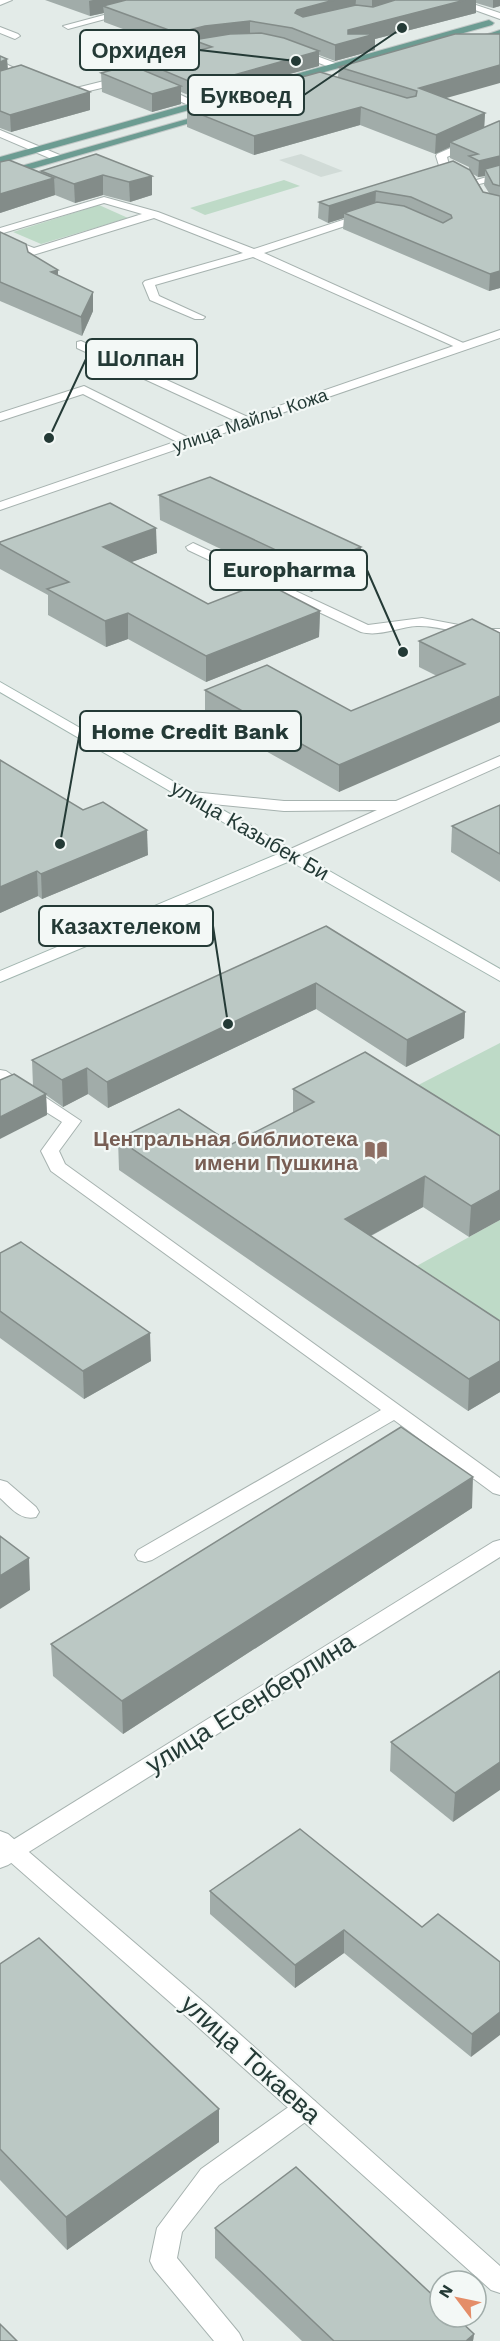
<svg xmlns="http://www.w3.org/2000/svg" width="500" height="2341" font-family="'Work Sans',sans-serif">
  <style>
    .built { fill: #d1dbd7 }
    .green { fill: #bedac7 }
    .lines { fill: none; stroke-linecap: round; stroke-linejoin: round }
    .service-casing { stroke: #a6b2af; stroke-width: 2 }
    .minor-casing { stroke: #a6b2af; stroke-width: 2 }
    .tertiary-casing { stroke: #a6b2af; stroke-width: 2 }
    .secondary-casing { stroke: #a2b6b0; stroke-width: 2 }
    .primary-casing { stroke: #c2c8c7; stroke-width: 2 }
    .service { fill: #fff; fill-rule: evenodd }
    .minor { fill: #fff; fill-rule: evenodd }
    .tertiary { fill: #fff; fill-rule: evenodd }
    .secondary { fill: #fff; fill-rule: evenodd }
    .primary { fill: #6c9c92; fill-rule: evenodd }
    .wall { fill: #a1aca9; fill-rule: evenodd }
    .shaded-wall { fill: #838c89 }
    .building { fill: #bbc8c4; stroke: #838c89; stroke-width: 1.5 }
    .labels { text-anchor: middle; dominant-baseline: central; stroke-width: 4.5; stroke-linejoin: round; paint-order: stroke }
    .far-street-label { font-size: 18px; fill: #243a36; stroke: #f3f8f6 }
    .street-label { font-size: 21px; fill: #243a36; stroke: #f3f8f6 }
    .education-label { font-size: 21px; font-weight: bold; fill: #785e54; stroke: #f3f8f6; text-anchor: end }
    .near-street-label { font-size: 26px; fill: #243a36; stroke: #f3f8f6 }
    .leader { fill: none; stroke: #243a36; stroke-width: 2 }
    .callout-dot { fill: #243a36; stroke: #f3f8f6; stroke-width: 2 }
    .callout { fill: #f3f8f6; stroke: #243a36; stroke-width: 2 }
    .callout-label { font-size: 22px; text-anchor: middle; font-weight: bold; fill: #243a36 }
  </style>
  <rect width="100%" height="100%" fill="#e3ebe8"/>
  <!-- built -->
  <path class="built" d="M301 154 343 171 321 177 279 160Z"/>
  <!-- green -->
  <g class="green">
    <path d="M284 180 300 186 205 215 190 208Z"/>
    <path d="M99 205 128 218 41 244 13 232Z"/>
    <path d="M500 1043V1168L391 1099Z"/>
    <path d="M500 1220V1327L413 1268Z"/>
  </g>
  <g class="lines">
    <!-- service casing -->
    <g class="service-casing">
      <g id="service">
        <path d="M0 0H12L0 5Z"/>
        <path d="M160 0H176L68 29 63 26Z"/>
        <path d="M0 27 18 34 20 36 15 39 0 33Z"/>
        <path d="M215 43 220 46 218 48 152 62 147 59Z"/>
        <path d="M298 49 338 64 340 66 332 68 295 54 293 52Z"/>
        <path d="M92 58 137 77 139 79 68 96 55 94V90H68L120 77 89 63V59Z"/>
        <path d="M0 61 28 75 30 77 0 87V81L16 76 0 68Z"/>
        <path d="M156 87H164L202 105 193 107 156 91Z"/>
        <path d="M500 173V179L475 185 470 182Z"/>
        <path d="M104 197 158 212 254 249 361 214H369V218L264 253 470 346 464 350 460 349 253 257 155 285 159 296 205 317 203 319H195L150 300 143 283 145 281 243 253 154 218 33 255 0 241 5 237 34 248 142 214 104 203 0 234V228Z"/>
        <path d="M81 341 250 418 252 421 246 425 242 424 77 348V342Z"/>
        <path d="M84 386 191 439 193 442 187 446 183 445 83 394 0 421V413Z"/>
        <path d="M0 1070 6 1071 81 1121 59 1151 65 1164 500 1478V1495L493 1493 394 1420 152 1560 145 1562 138 1560 135 1555 138 1550 381 1410 51 1171 41 1151 62 1122 0 1083Z"/>
        <path d="M0 1480 7 1482 36 1507 39 1512 36 1517C21 1521 11 1508 0 1498Z"/>
        <path d="M306 2098 315 2101 318 2108 315 2115 219 2185 182 2232 177 2258 239 2333 243 2341H214L154 2269 150 2261 157 2228 201 2169 297 2101Z"/>
      </g>
    </g>
    <!-- minor casing -->
    <g class="minor-casing">
      <g id="minor">
        <path d="M500 126V133L447 157 449 165 466 174V178H458L440 169 436 156 437 154Z"/>
        <path d="M0 130 62 156 63 158 54 160 0 137Z"/>
        <path d="M500 330V338L0 510V502Z"/>
        <path d="M193 543 368 625 422 618 480 629H500V637C471 640 445 625 417 626 398 627 380 637 361 632L188 550 186 547Z"/>
        <path d="M500 1540V1557L8 1865 0 1868V1848L493 1542Z"/>
      </g>
    </g>
    <!-- tertiary casing -->
    <g class="tertiary-casing">
      <g id="tertiary">
        <path d="M447 0H461L500 13V19Z"/>
        <path d="M500 756V766L292 859 284 854 286 851 377 810 284 811 192 802 184 797 192 792 284 801H396Z"/>
        <path d="M0 1831 8 1834 206 2004 500 2266V2293L491 2290 188 2018 0 1853Z"/>
      </g>
    </g>
    <!-- secondary casing -->
    <g class="secondary-casing">
      <path id="secondary" d="M0 682 500 969V981L290 861 0 982V971L278 854 0 692Z"/>
    </g>
    <!-- primary casing -->
    <g class="primary-casing">
      <g id="primary">
        <path d="M489 20 494 23 492 25 0 163V157Z"/>
        <path d="M500 30V36L472 44 467 41Z"/>
        <path d="M205 114 214 116 0 178V172Z"/>
      </g>
    </g>
    <!-- service -->
    <use href="#service" class="service"/>
    <!-- minor -->
    <use href="#minor" class="minor"/>
    <!-- tertiary -->
    <use href="#tertiary" class="tertiary"/>
    <!-- secondary -->
    <use href="#secondary" class="secondary"/>
    <!-- primary -->
    <use href="#primary" class="primary"/>
  </g>
  <!-- wall -->
  <g class="wall">
    <path d="M45 0H500V6L493 8 476 3V13L375 39V50L335 61 319 55V66L198 99 181 92V104L152 112 102 92 101 73 148 72V64L193 52V45L177 49 104 22V13L90 16Z"/>
    <path d="M0 56 7 59 8 69 90 92V110L11 132 0 128Z"/>
    <path d="M339 67 446 98 485 113 484 127 500 121V288L489 291 343 229 344 218 328 223 318 218 319 202 469 169V167L450 158V147L435 154 360 125 254 155 187 127V109L338 77ZM473 174 478 177 485 176 484 185 489 193 483 192Z"/>
    <path d="M96 154 152 195 130 202 103 195 75 203 55 195 0 213V162L41 173V171Z"/>
    <path d="M0 232 58 275 93 311 82 336 0 301Z"/>
    <path d="M159 495 360 572 311 592 160 520Z"/>
    <path d="M0 542 157 553 131 562 208 604 320 611 319 637 206 682 128 639 106 647 48 615V595L0 569Z"/>
    <path d="M500 633 339 792 205 717V690L351 711 437 676 419 667V641Z"/>
    <path d="M0 760 148 855 42 899 38 896 0 913Z"/>
    <path d="M500 805V882L451 852 452 826Z"/>
    <path d="M326 926 465 1012 464 1038 406 1067 316 1009 108 1108 88 1094 63 1107 46 1095 47 1115 33 1086 32 1060Z"/>
    <path d="M293 1089 500 1136 469 1237 423 1207 371 1236 500 1321V1392L468 1411 119 1170 118 1139 232 1144 293 1113Z"/>
    <path d="M0 1253 151 1361 84 1399 0 1338Z"/>
    <path d="M472 1508 123 1734 53 1676 51 1644Z"/>
    <path d="M500 1671 453 1822 390 1771 391 1742Z"/>
    <path d="M210 1891 422 1927 500 1962 471 2057 344 1953 295 1988 210 1914Z"/>
    <path d="M0 1964 219 2109V2142L67 2250 0 2180Z"/>
    <path d="M215 2228 474 2334 473 2341H302L215 2258Z"/>
  </g>
  <!-- shaded-wall -->
  <g class="shaded-wall">
    <path d="M93 0H151L103 6 104 13 90 16 89 1Z"/>
    <path d="M334 0H356L355 10 295 29V13L297 10Z"/>
    <path d="M372 0H415L372 12Z"/>
    <path d="M465 0H476V13L375 39V50L335 61V45L348 30Z"/>
    <path d="M493 0H500V6L493 8Z"/>
    <path d="M250 21V37L193 40V45L177 49V33L205 26Z"/>
    <path d="M319 51V66L198 99V85Z"/>
    <path d="M7 59 8 76 0 79V62Z"/>
    <path d="M500 65V83L418 106 419 88Z"/>
    <path d="M181 86V104L152 112V94Z"/>
    <path d="M90 92V110L11 132 10 115Z"/>
    <path d="M361 107 360 125 254 155V136Z"/>
    <path d="M485 113 484 131 450 142V147L435 154 436 135Z"/>
    <path d="M500 156V172L485 169V176L478 177 479 161Z"/>
    <path d="M103 175V195L75 203 74 184Z"/>
    <path d="M152 176V195L130 202 129 182Z"/>
    <path d="M54 178 55 195 0 213V194Z"/>
    <path d="M376 191 375 208 344 213V218L328 223 329 206Z"/>
    <path d="M58 270V289L51 272Z"/>
    <path d="M500 271V288L489 291 490 274Z"/>
    <path d="M93 292V311L82 336 81 317Z"/>
    <path d="M156 528 157 553 104 572 103 547Z"/>
    <path d="M361 547 360 572 311 592 312 567Z"/>
    <path d="M320 611 319 637 206 682V656Z"/>
    <path d="M128 613V639L106 647 105 621Z"/>
    <path d="M500 696V722L339 792V765Z"/>
    <path d="M147 830 148 855 42 899 41 874Z"/>
    <path d="M37 871 38 896 0 913V887Z"/>
    <path d="M316 983V1009L108 1108 107 1082Z"/>
    <path d="M465 1012 464 1038 406 1067 407 1040Z"/>
    <path d="M87 1068 88 1094 63 1107 62 1080Z"/>
    <path d="M46 1094 47 1115 0 1139V1117Z"/>
    <path d="M425 1176 423 1207 344 1250 345 1219Z"/>
    <path d="M500 1190V1220L469 1237 471 1206Z"/>
    <path d="M150 1333 151 1361 84 1399 83 1371Z"/>
    <path d="M500 1361V1392L468 1411 469 1379Z"/>
    <path d="M473 1477 472 1508 123 1734 122 1701Z"/>
    <path d="M29 1558 30 1590 0 1609V1576Z"/>
    <path d="M500 1762V1790L453 1822 455 1793Z"/>
    <path d="M344 1930V1953L295 1988V1965Z"/>
    <path d="M500 2012V2035L471 2057 472 2034Z"/>
    <path d="M219 2109V2142L67 2250 66 2217Z"/>
    <path d="M474 2334 473 2341H466Z"/>
  </g>
  <!-- building -->
  <g class="building">
    <path d="M126 0H334L297 10 295 13 303 17 356 5 373 7 395 0H465L348 30V34H375L335 45 292 28 250 21 205 26 177 33 103 6Z"/>
    <path d="M261 33 284 38 319 51 198 85 148 64 212 47 193 40 230 34Z"/>
    <path d="M455 34H500V65L419 88 485 113 436 135 361 107 254 136 187 109 320 72 407 98 416 96 417 91 339 67Z"/>
    <path d="M0 56 7 59 0 62Z"/>
    <path d="M21 65 90 92 10 115 0 111V71Z"/>
    <path d="M131 65 181 86 152 94 101 73Z"/>
    <path d="M499 121H500V156L479 161 469 156 478 154 450 142Z"/>
    <path d="M96 154 152 176 129 182 103 175 74 184 41 171Z"/>
    <path d="M9 160 54 178 0 194V162Z"/>
    <path d="M453 161 470 170 483 192 500 196V271L490 274 344 213 377 202 404 206 443 223 452 218 451 215 411 197 376 191 329 206 319 202Z"/>
    <path d="M500 165V186L493 184 485 169Z"/>
    <path d="M0 232 26 244 28 252 58 270 51 272 93 292 81 317 0 282Z"/>
    <path d="M210 477 361 547 312 567 159 495Z"/>
    <path d="M110 503 156 528 103 547 208 604 264 582 320 611 206 656 128 613 105 621 47 589 69 582 0 544V542Z"/>
    <path d="M472 619 500 633V696L339 765 205 690 267 665 351 711 465 664 419 641Z"/>
    <path d="M0 760 83 810 103 802 147 830 41 874 37 871 0 887Z"/>
    <path d="M500 805V854L452 826Z"/>
    <path d="M326 926 465 1012 407 1040 316 983 107 1082 87 1068 62 1080 32 1060Z"/>
    <path d="M365 1052 500 1136V1190L471 1206 425 1176 345 1219 500 1321V1361L469 1379 118 1139 179 1109 232 1144 314 1102 293 1089Z"/>
    <path d="M14 1074 46 1094 0 1117V1080Z"/>
    <path d="M21 1242 150 1333 83 1371 0 1311V1253Z"/>
    <path d="M401 1427 473 1477 122 1701 51 1644Z"/>
    <path d="M0 1536 29 1558 0 1576Z"/>
    <path d="M500 1671V1762L455 1793 391 1742Z"/>
    <path d="M300 1829 422 1927 438 1914 500 1962V2012L472 2034 344 1930 295 1965 210 1891Z"/>
    <path d="M39 1938 219 2109 66 2217 0 2149V1964Z"/>
    <path d="M296 2167 440 2302V2317H456L474 2334 466 2341H334L215 2228Z"/>
    <path d="M0 2324 17 2341H0Z"/>
  </g>
  <!-- icons -->
  <defs>
    <g id="library-bare" transform="scale(1.8)"><path d="M-6-4Q-3-5.5-.7-3.5V5Q-3 3-6 4ZM6-4Q3-5.5 .7-3.5V5Q3 3 6 4Z" fill="#8d6e63" stroke="#f3f8f6" stroke-width="2.5" paint-order="stroke"/></g>
  </defs>
  <g fill-rule="evenodd">
    <use href="#library-bare" x="376" y="1150"/>
  </g>
  <g class="labels">
    <!-- far-street labels -->
    <g class="far-street-label">
      <text transform="translate(250 420) rotate(-19)">улица Майлы Кожа</text>
    </g>
    <!-- street labels -->
    <g class="street-label">
      <text transform="translate(250 830) rotate(30)">улица Казыбек Би</text>
    </g>
    <!-- education labels -->
    <g class="education-label">
      <text x="358" y="1138">Центральная библиотека<tspan x="358" dy="24">имени Пушкина</tspan></text>
    </g>
    <!-- near-street labels -->
    <g class="near-street-label">
      <text transform="translate(250 1703) rotate(-32)">улица Есенберлина</text>
      <text transform="translate(251 2059) rotate(42)">улица Токаева</text>
    </g>
  </g>
  <!-- callouts -->
  <path class="leader" d="M296 61L199 50M402 28L304 95M49 438L86 359M403 652L367 570M60 844L80 731M228 1024L213 926"/>
  <g class="callout-dot">
    <circle cx="296" cy="61" r="6"/>
    <circle cx="402" cy="28" r="6"/>
    <circle cx="49" cy="438" r="6"/>
    <circle cx="403" cy="652" r="6"/>
    <circle cx="60" cy="844" r="6"/>
    <circle cx="228" cy="1024" r="6"/>
  </g>
  <g class="callout">
    <rect x="80" y="30" width="119" height="40" rx="6"/>
    <rect x="188" y="75" width="116" height="40" rx="6"/>
    <rect x="86" y="339" width="111" height="40" rx="6"/>
    <rect x="210" y="550" width="157" height="40" rx="6"/>
    <rect x="80" y="711" width="221" height="40" rx="6"/>
    <rect x="39" y="906" width="174" height="40" rx="6"/>
  </g>
  <g class="callout-label">
    <text x="139" y="58">Орхидея</text>
    <text x="246" y="103">Буквоед</text>
    <text x="141" y="366">Шолпан</text>
    <text x="289" y="577">Europharma</text>
    <text x="190" y="739">Home Credit Bank</text>
    <text x="126" y="934">Казахтелеком</text>
  </g>
  <!-- north arrow -->
  <g transform="translate(458 2299) rotate(302)"><circle r="28" fill="#f3f8f6" stroke="#a0aca9" stroke-width="1.5"/>
  <path d="M0-4.5L10 22L0 15L-10 22Z" fill="#e48d68"/>
  <text y="-9" font-size="16" font-weight="bold" text-anchor="middle" fill="#243a36">N</text>
  </g>
</svg>
